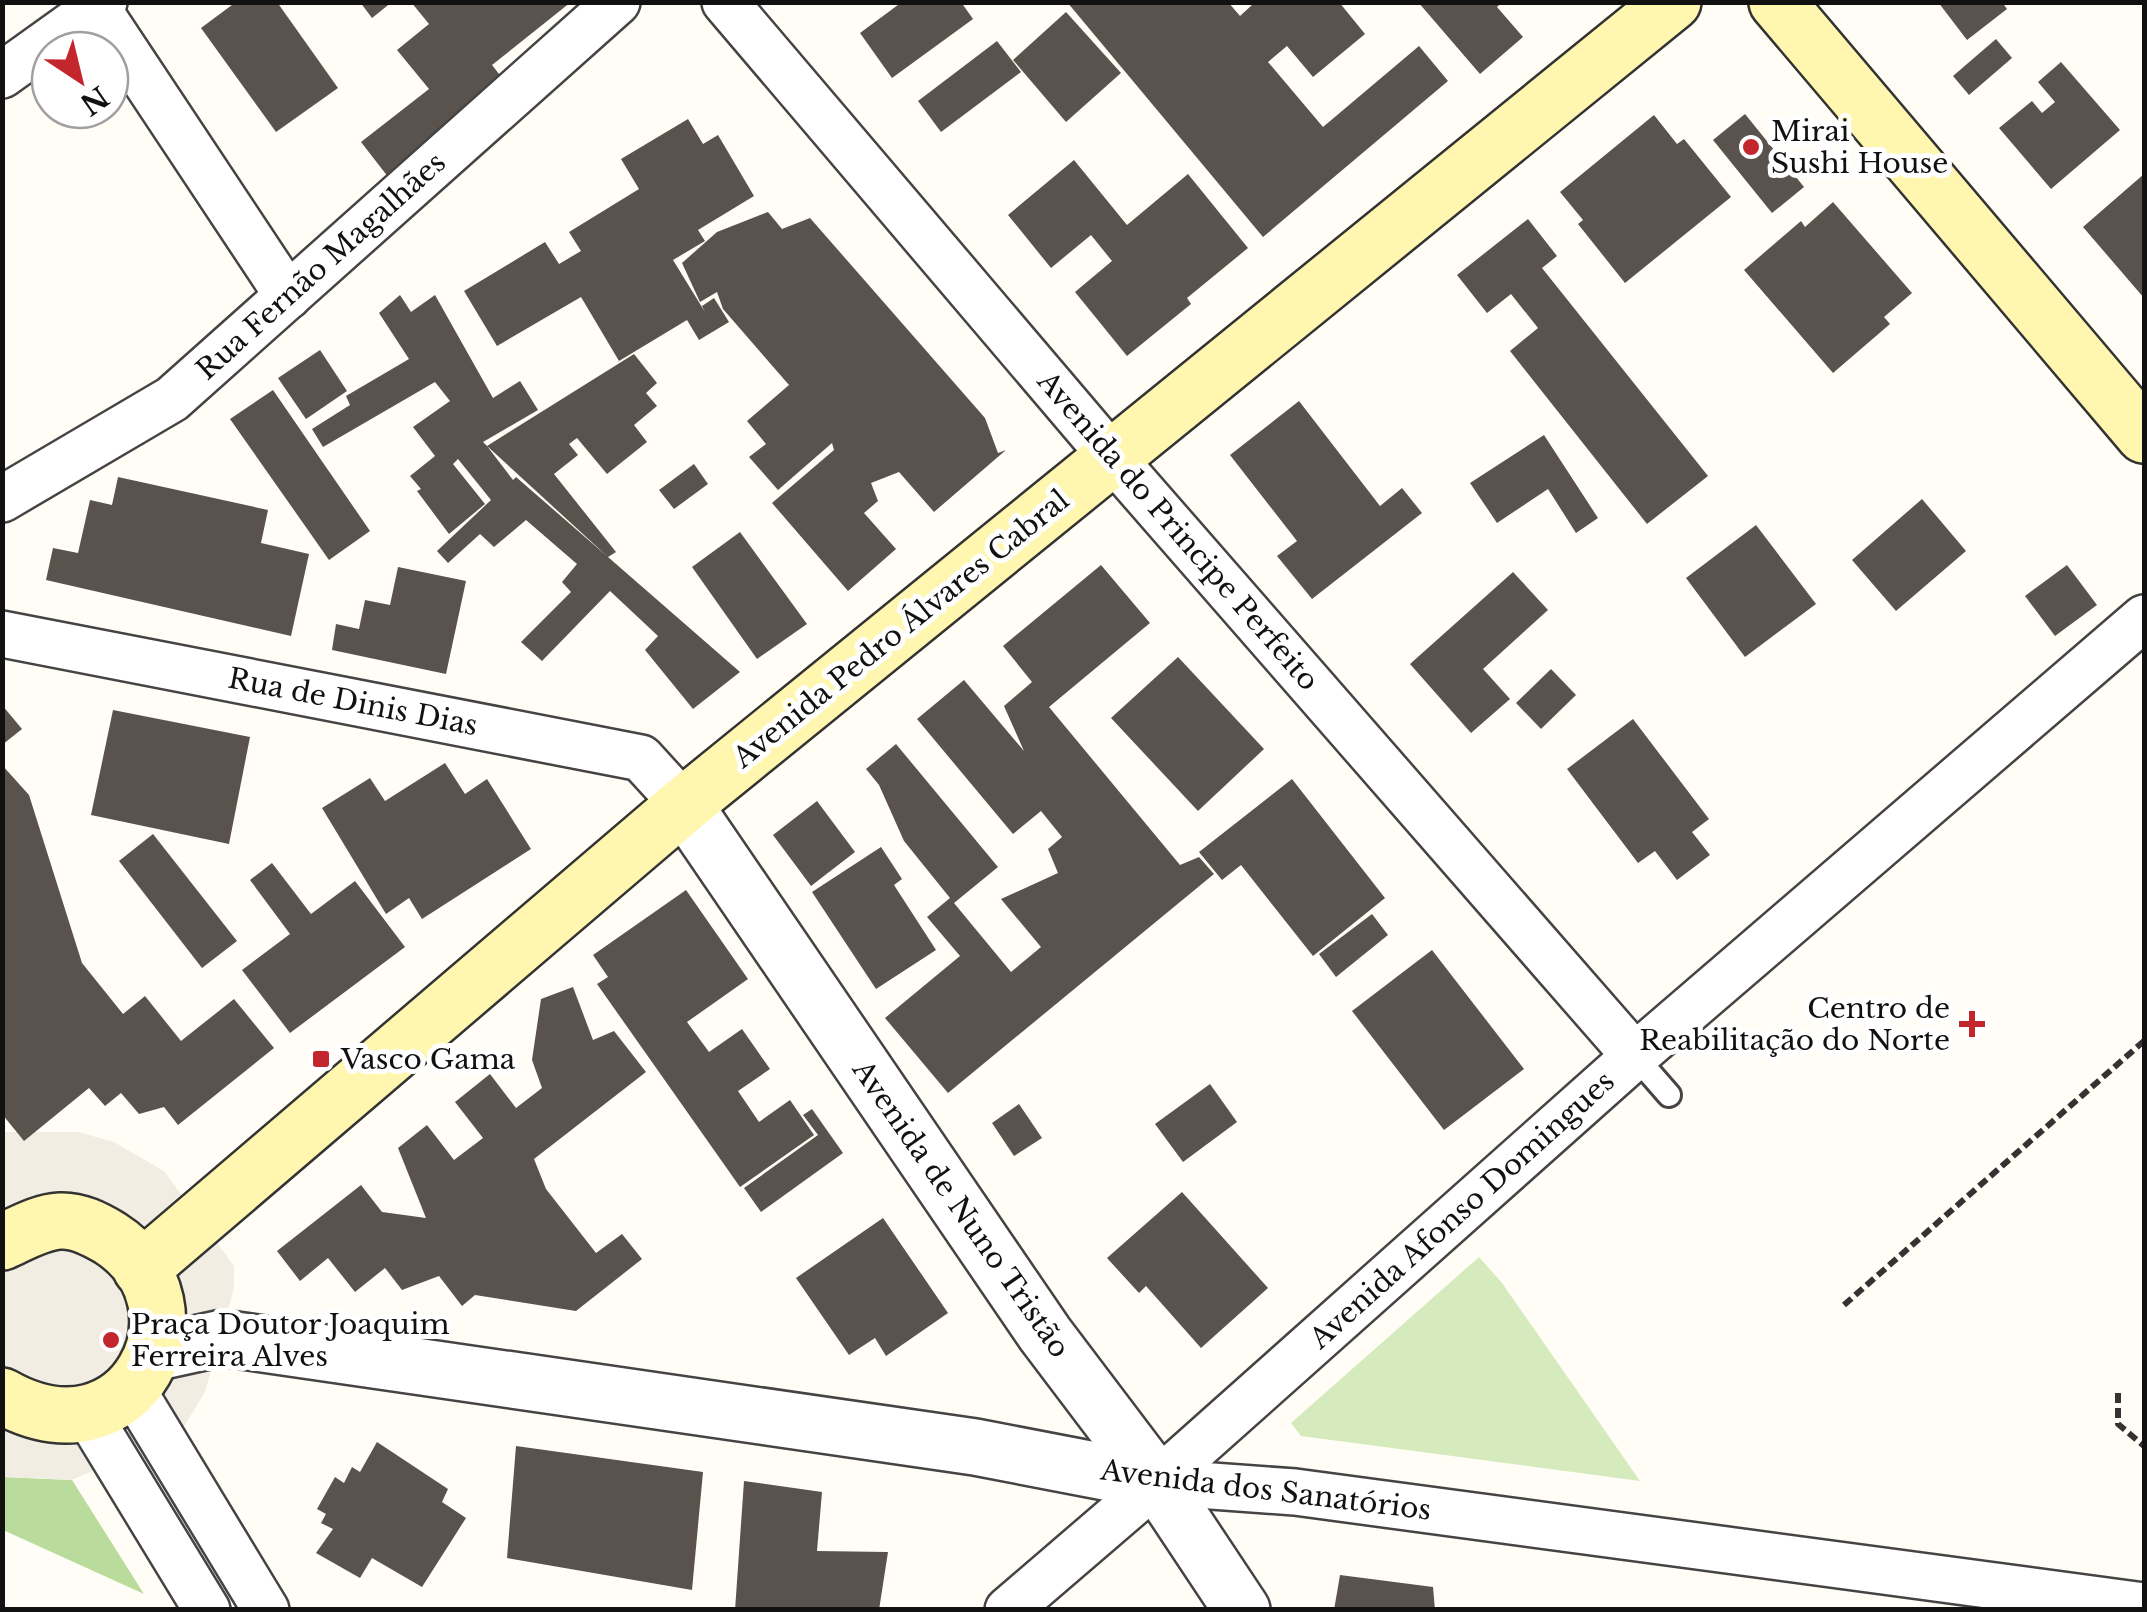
<svg xmlns="http://www.w3.org/2000/svg" width="2147" height="1612" font-family="'Libre Baskerville',serif">
  <style>
    .green { fill: #d5ebbd }
    .forest { fill: #b9dc9c }
    .plaza { fill: #f1ede2 }
    .building { fill: #5a524d; fill-rule: evenodd }
    .lines { fill: none; stroke-linecap: round; stroke-linejoin: round }
    .service-casing { stroke: #444; stroke-width: 28 }
    .minor-casing { stroke: #444; stroke-width: 50 }
    .tertiary-casing { stroke: #444; stroke-width: 60 }
    .secondary-casing { stroke: #333; stroke-width: 60 }
    .path { stroke: #333; stroke-width: 6; stroke-dasharray: 10 5; stroke-linecap: butt }
    .service { stroke: #fff; stroke-width: 22 }
    .minor { stroke: #fff; stroke-width: 45 }
    .tertiary { stroke: #fff; stroke-width: 55 }
    .secondary { stroke: #fff6b0; stroke-width: 55 }
    .poi-dot { fill: #c4262e; stroke: #fff; stroke-width: 4 }
    .labels { text-anchor: middle; dominant-baseline: central; stroke-width: 10; stroke-linejoin: round; paint-order: stroke }
    .poi-label { font-size: 28px; fill: #111; stroke: #fff; text-anchor: start }
    .street-label { font-size: 28px; fill: #111; stroke: #fff }
  </style>
  <rect width="100%" height="100%" fill="#fffdf5"/>
  <!-- green -->
  <path class="green" d="M1479 1257 1502 1283 1640 1481 1301 1436 1291 1423Z"/>
  <!-- forest -->
  <path class="forest" d="M2 1477 72 1480 144 1594 3 1530Z"/>
  <!-- plaza -->
  <path class="plaza" d="M2 1132H78L114 1142 164 1171 234 1266V1288L205 1392 182 1430 72 1480 3 1477Z"/>
  <!-- building -->
  <g class="building">
    <path d="M236 2H277L338 88 276 132 201 28Z"/>
    <path d="M360 2H392L372 18Z"/>
    <path d="M411 2H571L492 65 510 88 392 182 361 142 429 89 397 50 429 24Z"/>
    <path d="M902 2H961L973 19 892 78 860 33Z"/>
    <path d="M1067 2H1228L1240 16 1252 5 1250 2H1339L1365 34 1313 77 1287 46 1268 62 1323 127 1419 46 1448 81 1263 237Z"/>
    <path d="M1418 2H1502L1497 7 1523 37 1480 74Z"/>
    <path d="M1938 2H2002L2007 9 1967 40Z"/>
    <path d="M1066 12 1121 73 1066 122 1013 60Z"/>
    <path d="M1996 39 2012 58 1969 95 1953 76Z"/>
    <path d="M997 41 1021 72 941 132 918 101Z"/>
    <path d="M2061 62 2120 130 2051 189 1999 128 2032 101 2042 113 2055 102 2038 82Z"/>
    <path d="M1745 114 1804 187 1772 213 1713 140Z"/>
    <path d="M1654 115 1677 144 1684 139 1731 197 1625 283 1578 224 1583 220 1560 192Z"/>
    <path d="M688 119 703 144 718 135 754 196 698 230 705 241 673 260 705 312 702 306 714 298 729 322 699 340 687 320 619 361 581 297 497 346 464 291 545 242 559 264 581 251 569 232 639 189 621 159Z"/>
    <path d="M1074 160 1127 225 1188 174 1248 248 1187 298 1191 304 1127 356 1075 292 1112 261 1091 235 1051 268 1008 215Z"/>
    <path d="M2144 174V298L2083 227Z"/>
    <path d="M1833 202 1912 293 1884 317 1890 324 1833 373 1744 270 1801 221 1805 227Z"/>
    <path d="M768 212 782 229 810 218 985 418 998 453 1006 450 934 512 899 472 871 483 878 501 864 513 896 549 848 591 772 503 834 450 832 443 778 490 749 457 766 444 747 421 789 385 723 309 717 292 700 302 682 263 717 232Z"/>
    <path d="M1528 219 1557 256 1542 268 1708 476 1647 524 1510 351 1538 328 1511 294 1487 313 1457 275Z"/>
    <path d="M400 295 411 312 435 295 493 398 520 381 538 410 483 442 487 446 634 354 657 383 646 393 657 406 634 425 647 442 607 474 577 438 569 444 578 455 554 474 616 552 608 557 740 672 693 709 645 650 658 636 610 591 542 661 521 642 571 592 562 582 577 564 526 520 494 547 480 534 448 563 437 551 491 500 458 459 453 464 485 504 449 534 417 491 421 489 410 476 435 456 413 427 450 401 435 382 323 447 312 429 350 405 346 396 409 359 379 313ZM487 446 608 557 516 477 513 480Z"/>
    <path d="M320 350 347 391 306 419 278 378Z"/>
    <path d="M273 390 370 531 329 560 230 419Z"/>
    <path d="M1299 401 1380 506 1402 488 1422 513 1312 599 1277 556 1297 541 1230 455Z"/>
    <path d="M1544 435 1598 518 1576 533 1548 489 1497 523 1470 483Z"/>
    <path d="M694 464 708 484 674 509 659 490Z"/>
    <path d="M118 477 268 510 261 543 309 554 291 636 46 580 53 548 78 553 90 500 112 505Z"/>
    <path d="M1922 499 1966 551 1896 611 1852 560Z"/>
    <path d="M1756 525 1816 604 1745 657 1686 578Z"/>
    <path d="M740 532 807 624 757 659 692 567Z"/>
    <path d="M1101 565 1150 623 1049 707 1180 865 1199 857 1214 874 948 1093 885 1018 960 956 927 917 950 898 904 841 879 785 866 769 896 744 998 867 954 903 1011 972 1041 947 1001 899 1058 873 1048 849 1062 837 1041 811 1013 834 917 719 964 680 1024 751 1004 706 1032 682 1003 646Z"/>
    <path d="M2067 565 2097 605 2055 636 2025 596Z"/>
    <path d="M398 567 466 581 446 674 332 650 336 624 359 629 365 600 390 605Z"/>
    <path d="M1513 572 1548 610 1483 669 1510 699 1471 733 1410 664Z"/>
    <path d="M1178 657 1264 749 1198 811 1111 718Z"/>
    <path d="M1551 669 1576 695 1541 729 1516 703Z"/>
    <path d="M2 705 22 729 2 745Z"/>
    <path d="M113 710 250 737 229 844 91 815Z"/>
    <path d="M1633 719 1709 819 1692 832 1710 855 1677 880 1655 851 1638 863 1567 769Z"/>
    <path d="M445 763 465 794 487 779 531 849 422 919 409 898 386 914 322 808 370 778 385 801Z"/>
    <path d="M2 765 29 795 82 963 123 1014 145 996 181 1041 234 999 274 1048 178 1125 164 1107 139 1114 121 1093 105 1106 89 1088 24 1141 2 1114Z"/>
    <path d="M1292 779 1385 898 1313 956 1241 865 1222 880 1199 852Z"/>
    <path d="M817 801 855 852 811 886 773 835Z"/>
    <path d="M153 834 237 941 202 968 119 861Z"/>
    <path d="M881 847 902 879 894 885 936 950 876 989 812 892Z"/>
    <path d="M272 863 311 914 355 881 405 947 290 1033 242 970 290 934 250 880Z"/>
    <path d="M686 890 748 979 687 1022 709 1052 742 1029 770 1069 738 1091 759 1122 790 1100 814 1135 740 1187 597 984 608 977 593 955Z"/>
    <path d="M1372 914 1388 935 1336 977 1319 954Z"/>
    <path d="M1432 950 1524 1069 1444 1130 1352 1011Z"/>
    <path d="M573 987 593 1040 614 1031 646 1072 534 1159 546 1189 596 1253 622 1234 642 1259 576 1311 475 1295 462 1306 439 1276 402 1290 385 1268 355 1292 328 1258 300 1281 277 1251 361 1185 382 1212 426 1218 398 1148 427 1125 454 1160 483 1138 455 1102 490 1074 516 1108 542 1088 532 1060 541 999Z"/>
    <path d="M1210 1084 1237 1122 1183 1162 1155 1124Z"/>
    <path d="M1019 1104 1042 1138 1014 1156 992 1123Z"/>
    <path d="M812 1109 843 1153 761 1212 744 1188 818 1135 803 1115Z"/>
    <path d="M1182 1192 1268 1288 1201 1348 1146 1286 1139 1293 1107 1258Z"/>
    <path d="M883 1218 948 1313 886 1356 875 1338 849 1355 796 1278Z"/>
    <path d="M377 1442 448 1489 442 1502 466 1518 422 1587 372 1558 360 1578 316 1553 333 1529 321 1523 326 1514 317 1509 335 1477 344 1483 352 1467 360 1472Z"/>
    <path d="M516 1446 703 1472 692 1590 507 1558Z"/>
    <path d="M744 1481 822 1492 817 1551 888 1552 879 1610H735Z"/>
    <path d="M1340 1575 1433 1587 1435 1610H1334Z"/>
  </g>
  <g class="lines">
    <!-- service casing -->
    <g class="service-casing">
      <path id="service" d="M1635 1056 1669 1095"/>
    </g>
    <!-- minor casing -->
    <g class="minor-casing">
      <g id="minor">
        <path d="M93 2 288 296"/>
        <path d="M725 2 1112 457 1635 1056"/>
        <path d="M2 75 104 2"/>
        <path d="M2 499 172 399 617 2"/>
        <path d="M2 634 641 758 684 805"/>
        <path d="M132 1389 266 1610"/>
        <path d="M87 1413 207 1610"/>
        <path d="M1157 1482 1295 1492 2144 1606"/>
        <path d="M1008 1610 1157 1482 1635 1056 2144 618"/>
      </g>
    </g>
    <!-- tertiary casing -->
    <g class="tertiary-casing">
      <g id="tertiary">
        <path d="M684 805 1045 1334 1157 1482 1242 1610"/>
        <path d="M154 1353 222 1338 975 1447 1157 1482"/>
      </g>
    </g>
    <!-- secondary casing -->
    <g class="secondary-casing">
      <g id="secondary">
        <path d="M1777 2 2144 435"/>
        <path d="M2 1242C20 1234 40 1222 60 1221 78 1220 95 1229 110 1238 214 1304 134 1471 2 1396"/>
        <path d="M141 1269 684 805 1673 2"/>
      </g>
    </g>
    <!-- path -->
    <g class="path">
      <path d="M1844 1305 2144 1041"/>
      <path d="M2118 1393V1424L2144 1446"/>
    </g>
    <!-- service -->
    <use href="#service" class="service"/>
    <!-- minor -->
    <use href="#minor" class="minor"/>
    <!-- tertiary -->
    <use href="#tertiary" class="tertiary"/>
    <!-- secondary -->
    <use href="#secondary" class="secondary"/>
  </g>
  <!-- markers -->
  <g class="poi-dot">
    <circle cx="1751" cy="147" r="10"/>
    <path d="M1967 1009h10v10h10v10h-10v10h-10v-10h-10v-10h10z"/>
    <rect x="311" y="1049" width="20" height="20" rx="5"/>
    <circle cx="111" cy="1340" r="10"/>
  </g>
  <g class="labels">
    <!-- poi labels -->
    <g class="poi-label">
      <text x="1771" y="131">Mirai<tspan x="1771" dy="32">Sushi House</tspan></text>
      <text x="1950" y="1008" text-anchor="end">Centro de<tspan x="1950" dy="32">Reabilitação do Norte</tspan></text>
      <text x="341" y="1059">Vasco Gama</text>
      <text x="131" y="1324">Praça Doutor Joaquim<tspan x="131" dy="32">Ferreira Alves</tspan></text>
    </g>
    <!-- street labels -->
    <g class="street-label">
      <text transform="translate(321 266) rotate(-42)">Rua Fernão Magalhães</text>
      <text transform="translate(1178 531) rotate(49)">Avenida do Principe Perfeito</text>
      <text transform="translate(901 629) rotate(-39)">Avenida Pedro Álvares Cabral</text>
      <text transform="translate(353 702) rotate(11)">Rua de Dinis Dias</text>
      <text transform="translate(961 1209) rotate(55)">Avenida de Nuno Tristão</text>
      <text transform="translate(1462 1210) rotate(-42)">Avenida Afonso Domingues</text>
      <text transform="translate(1266 1490) rotate(7)">Avenida dos Sanatórios</text>
    </g>
  </g>
  <!-- border -->
  <rect width="2147" height="1612" fill="none" stroke="#111111" stroke-width="10"/>
  <!-- north arrow -->
  <g transform="translate(80 80) rotate(145)"><circle r="48" fill="#ffffff" stroke="#a0a0a0" stroke-width="2.5"/>
  <path d="M0-8L18 38L0 25L-18 38Z" fill="#c4262e"/>
  <text y="-15" font-size="28" font-weight="bold" text-anchor="middle" fill="#111111">N</text>
  </g>
</svg>
